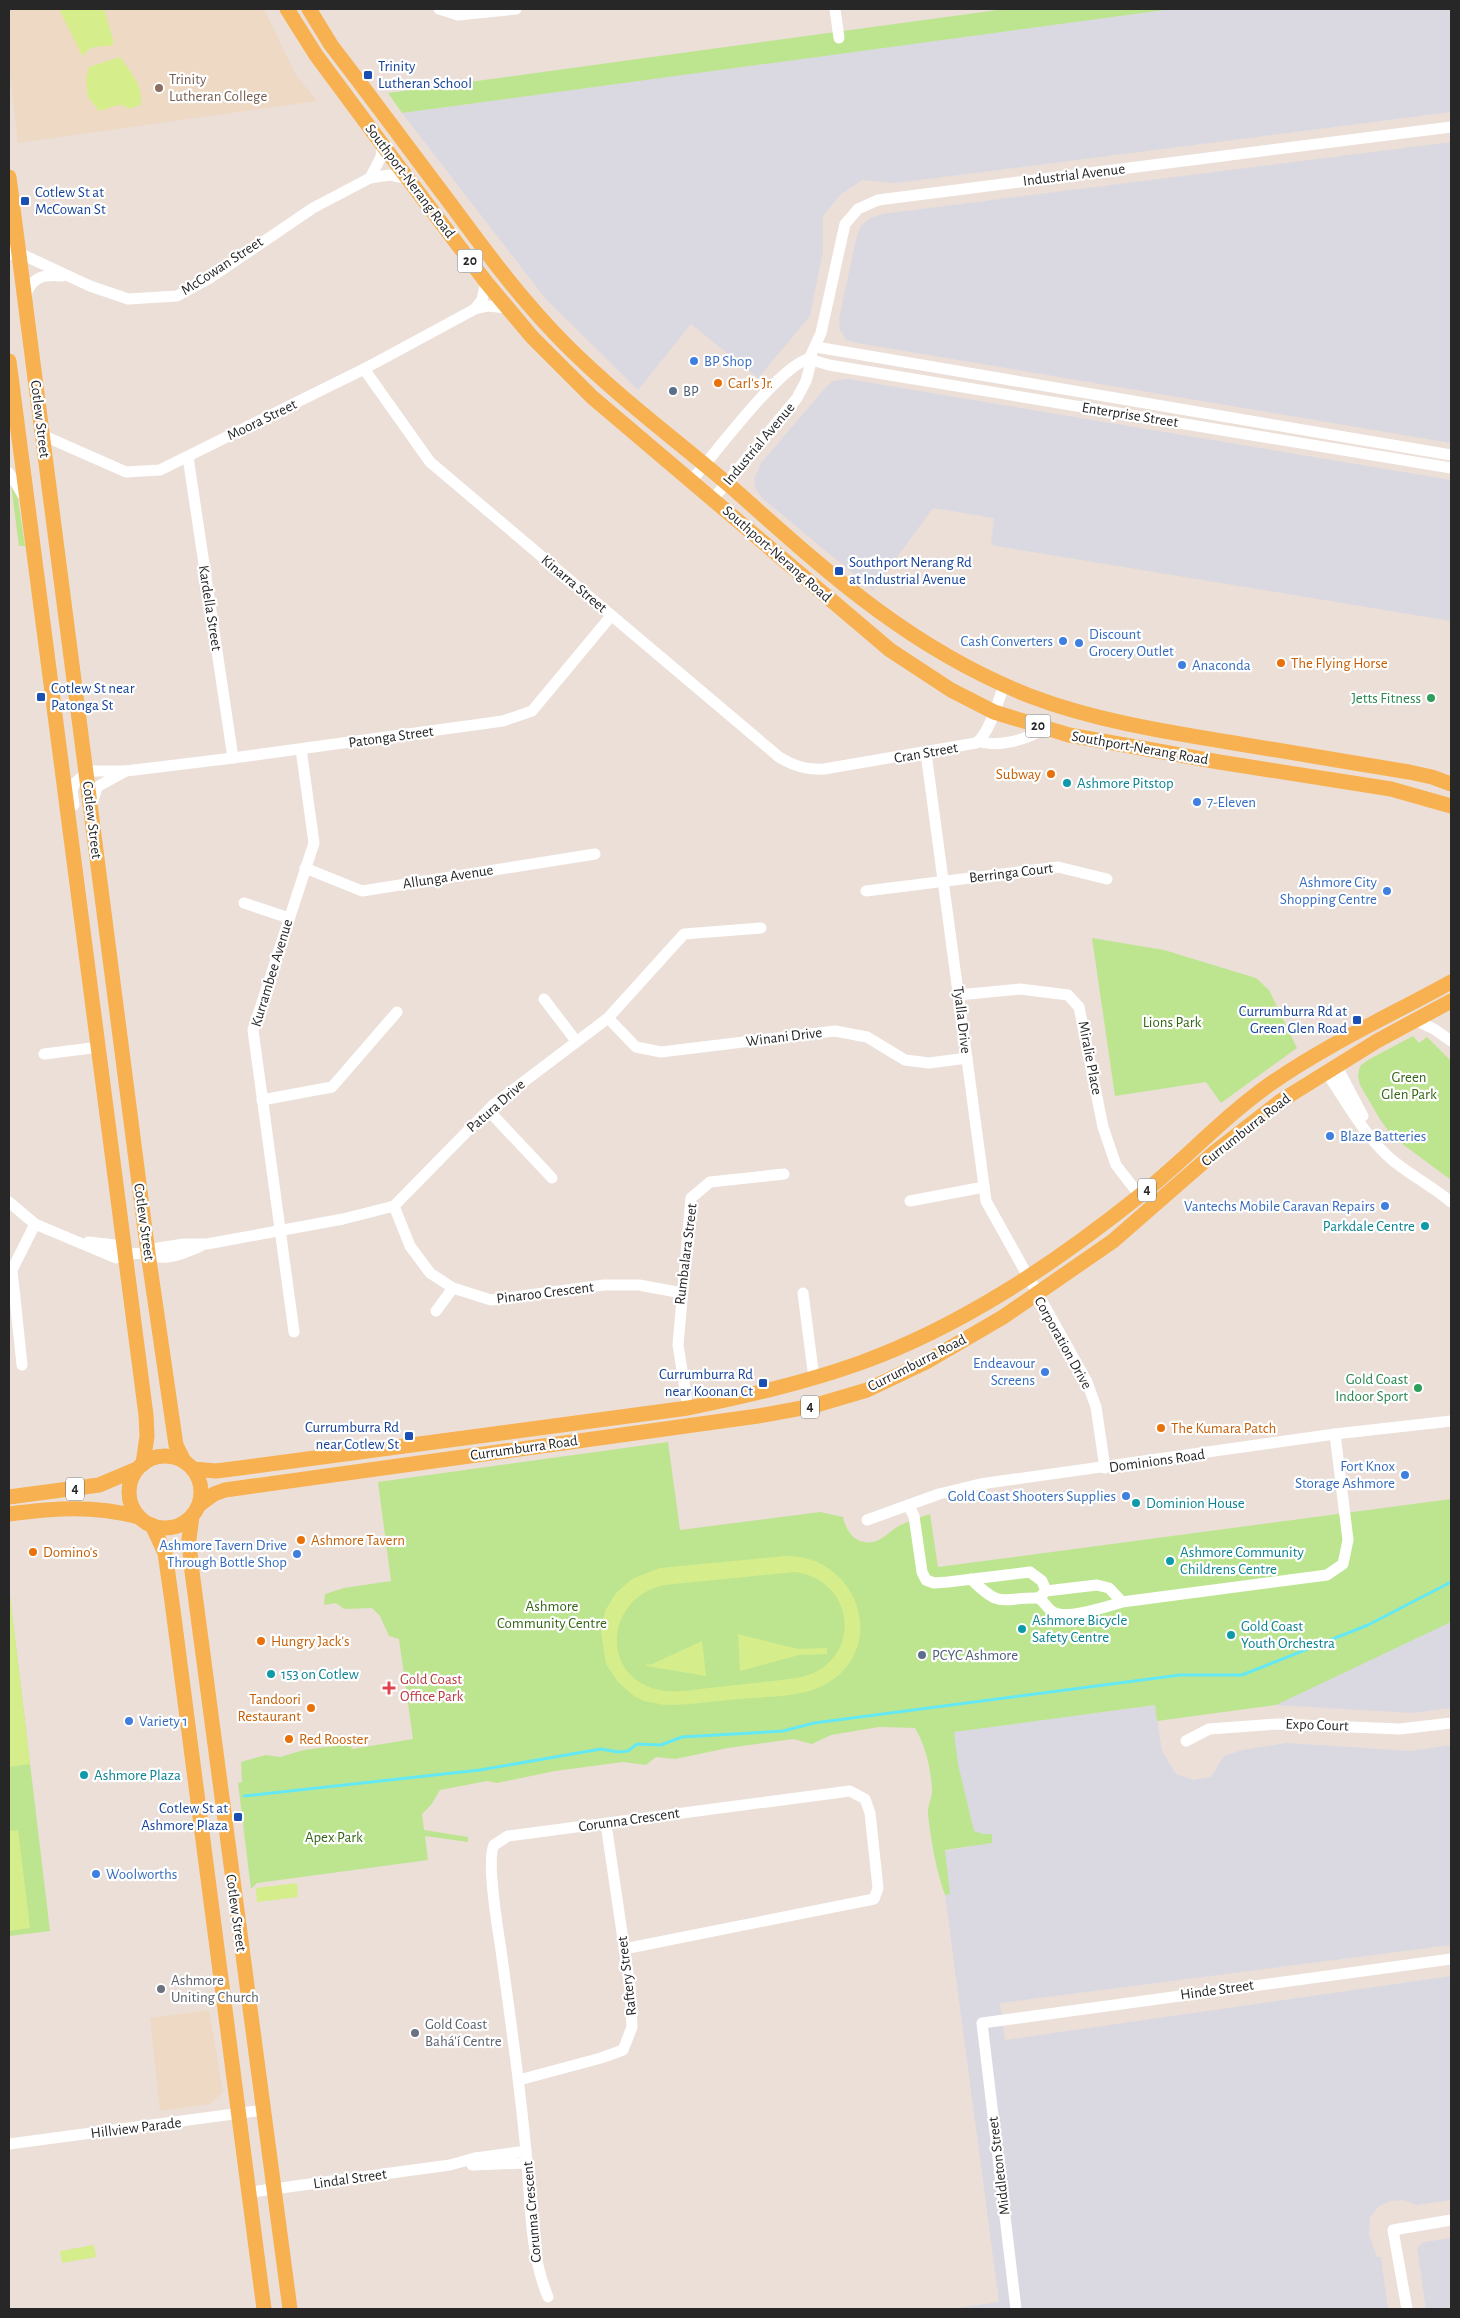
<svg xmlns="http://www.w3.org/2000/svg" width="1460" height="2318" font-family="'Alegreya Sans',sans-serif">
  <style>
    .industrial { fill: #dad9e2 }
    .education { fill: #eed9c5 }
    .green { fill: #bde590 }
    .pitch { fill: #d6ed8b; fill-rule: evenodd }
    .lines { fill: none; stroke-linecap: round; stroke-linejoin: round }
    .stream { stroke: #64e8f4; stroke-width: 3 }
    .minor { stroke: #fff; stroke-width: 11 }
    .major { stroke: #f7b151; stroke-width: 15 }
    .transit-dot { fill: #1a4fb4; stroke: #fff; stroke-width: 2 }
    .education-dot { fill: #8d6e63; stroke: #fff; stroke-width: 2 }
    .shop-dot { fill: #3f7fe0; stroke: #fff; stroke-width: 2 }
    .food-dot { fill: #e8710a; stroke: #fff; stroke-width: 2 }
    .service-dot { fill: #5c6f8a; stroke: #fff; stroke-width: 2 }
    .leisure-dot { fill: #2e9e5b; stroke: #fff; stroke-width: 2 }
    .culture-dot { fill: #0f9aa8; stroke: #fff; stroke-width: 2 }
    .health-dot { fill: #e0444e; stroke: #fff; stroke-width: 2 }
    .worship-dot { fill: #6b7280; stroke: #fff; stroke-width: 2 }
    .labels { text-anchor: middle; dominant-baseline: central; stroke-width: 4.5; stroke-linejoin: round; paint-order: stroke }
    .shield { fill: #fff; stroke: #686868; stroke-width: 1 }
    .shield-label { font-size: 14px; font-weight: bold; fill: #272727 }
    .transit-label { font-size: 15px; fill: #164399; stroke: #fff; text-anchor: start }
    .education-label { font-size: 15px; fill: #785e54; stroke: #fff; text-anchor: start }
    .street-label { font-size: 15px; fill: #272727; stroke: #fff }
    .shop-label { font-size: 15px; fill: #366cbe; stroke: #fff; text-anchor: start }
    .food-label { font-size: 15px; fill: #c56008; stroke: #fff; text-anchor: start }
    .service-label { font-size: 15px; fill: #4e5e75; stroke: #fff; text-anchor: start }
    .leisure-label { font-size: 15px; fill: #27864d; stroke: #fff; text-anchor: end }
    .culture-label { font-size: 15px; fill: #0d838f; stroke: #fff; text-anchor: start }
    .park-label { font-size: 15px; fill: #356616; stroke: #fff }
    .health-label { font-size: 15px; fill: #be3a42; stroke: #fff; text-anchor: start }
    .worship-label { font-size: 15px; fill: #5b616d; stroke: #fff; text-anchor: start }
  </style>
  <rect width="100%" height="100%" fill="#ebdfd8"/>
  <!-- industrial -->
  <g class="industrial">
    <path d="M1167 9H1451V112L896 183 862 180 840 195 823 216V251L810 316 758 378 691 324 638 390 545 298 402 113Z"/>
    <path d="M1451 142V443L857 343 846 340 840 330 839 319 856 239 861 226 870 218 882 214Z"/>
    <path d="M848 379 1451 480V621L991 545 994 518 933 508 873 590 762 498 755 488 754 479 761 463 826 387 833 381Z"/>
    <path d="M1451 1622V1708L1412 1713 1276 1705 1438 1624Z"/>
    <path d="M1155 1705 1162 1751 1176 1774 1193 1780 1211 1777 1224 1756 1242 1750 1287 1743 1410 1751 1451 1745V1945L1000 2003 1005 2040 1451 1976V2200L1416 2205 1404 2200 1391 2201 1379 2206 1370 2218 1369 2235 1377 2257H1381L1388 2309H950L999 2302 945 1895 949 1894 945 1851 969 1847 953 1732Z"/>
    <path d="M1451 2238V2309H1426L1417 2248 1424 2242Z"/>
  </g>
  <!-- education -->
  <g class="education">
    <path d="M9 9H264L296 75 317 101 18 143 9 67Z"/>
    <path d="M209 2010 223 2092 210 2104 160 2111 150 2018Z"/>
  </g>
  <!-- green -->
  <g class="green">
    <path d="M1005 9H1172L402 113 388 93Z"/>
    <path d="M11 485 18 499 25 546H19Z"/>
    <path d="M1092 938 1164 950 1256 978 1269 990 1297 1048 1221 1103 1206 1082 1115 1096Z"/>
    <path d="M1413 1036 1419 1043 1427 1037 1451 1061V1180L1393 1137 1381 1121 1360 1085 1358 1076 1360 1066 1368 1060Z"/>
    <path d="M668 1442 680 1530 820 1512 843 1517C846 1531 855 1545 873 1542 882 1540 889 1532 897 1527 907 1521 919 1518 930 1514L938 1567 1451 1499V1622L1276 1705 1157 1721 1155 1705 954 1732 958 1764 974 1831 983 1834H992V1843L945 1850 950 1894 945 1895C936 1870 931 1841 928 1814 927 1807 932 1799 932 1791 931 1770 926 1746 915 1728L879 1727 831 1735 812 1744 793 1739 728 1748 675 1759 656 1757 646 1765 623 1762 555 1771 497 1783 487 1781 440 1790 431 1805 422 1814 424 1830 468 1837V1842L425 1836 428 1860 257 1883 251 1889 238 1783 242 1782 241 1762 266 1755 280 1757 304 1750 350 1744 352 1749 413 1739 399 1639 389 1636 380 1616 372 1608 344 1609 336 1603 324 1605 325 1594 344 1588 391 1581 378 1482Z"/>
    <path d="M9 1587 50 1931 9 1936Z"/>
  </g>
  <!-- pitch -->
  <g class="pitch">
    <path d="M59 9H104L114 43 110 46C97 47 89 45 83 57Z"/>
    <path d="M120 57C131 73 143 84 141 105L128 109 123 105C114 105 108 109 99 111L88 97 86 80 89 67Z"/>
    <path d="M784 1556C858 1554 890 1647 826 1684 802 1698 767 1696 740 1699 715 1701 690 1705 665 1705L644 1701 634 1696 618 1682 606 1664 601 1632 605 1611 616 1593 632 1579 660 1568ZM795 1572C860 1581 862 1668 796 1678 767 1682 738 1685 709 1688 691 1690 672 1694 655 1689 598 1672 608 1597 664 1585Z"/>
    <path d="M9 1587 30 1764 9 1767Z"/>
    <path d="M738 1634 798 1649 827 1648V1654L799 1655 740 1671Z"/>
    <path d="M702 1641 706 1676 646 1666 647 1664 650 1665Z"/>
    <path d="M18 1830 30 1928 9 1931V1831Z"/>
    <path d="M297 1883 298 1897 257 1902 256 1888Z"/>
    <path d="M94 2245 96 2257 62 2263 60 2251Z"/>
  </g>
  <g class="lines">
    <!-- stream -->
    <path class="stream" d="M244 1796 480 1770 601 1749 618 1752 628 1751 637 1744 661 1745 682 1737 783 1731 814 1723 1180 1675H1242L1368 1625 1451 1582"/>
    <!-- minor -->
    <g class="minor">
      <path d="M439 9 458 15 516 9"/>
      <path d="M835 9 839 38"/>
      <path d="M370 178 381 157 382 143"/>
      <path d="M9 235 11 254"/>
      <path d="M9 254 19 253 90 286 128 299 177 296 210 278 313 208 370 178 390 175 409 179"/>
      <path d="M25 297C31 278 42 274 62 276"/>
      <path d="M475 309 482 300 486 282"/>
      <path d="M816 347 1451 455"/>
      <path d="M809 359 829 365 1451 468"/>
      <path d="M364 369 430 462 779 757C794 766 806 770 824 769L976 743C989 735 999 699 1004 685"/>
      <path d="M42 435 126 472 160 470 364 369 475 309 488 306 507 308"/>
      <path d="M188 457 233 758"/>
      <path d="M9 473 24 496"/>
      <path d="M691 481C714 455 780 365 809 359"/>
      <path d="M713 499 797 398 806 381 810 366 809 359 821 333 845 224 858 209 878 200 1451 127"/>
      <path d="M980 742C1001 747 1026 740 1045 728"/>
      <path d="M926 753 986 1201 1087 1382 1096 1407 1105 1468"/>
      <path d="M92 804 97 787 126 771"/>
      <path d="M74 805 72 790 75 783 86 773 93 771H126L233 758 503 721 532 711 611 616"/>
      <path d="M305 868 362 891 595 854"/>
      <path d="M866 891 1058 867 1107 879"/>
      <path d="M244 903 289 918"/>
      <path d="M958 995 1020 989 1068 995 1079 1007 1103 1127 1116 1165 1140 1196"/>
      <path d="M544 999 576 1041"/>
      <path d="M608 1018 636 1047 661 1052 835 1031 867 1037 905 1060 929 1063 967 1058"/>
      <path d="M1415 1020 1434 1029 1451 1041"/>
      <path d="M44 1054 100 1047"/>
      <path d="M1336 1065 1363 1116"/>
      <path d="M1326 1072C1346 1101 1364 1135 1391 1159 1410 1175 1432 1186 1451 1202"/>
      <path d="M262 1100 332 1087 397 1012"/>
      <path d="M488 1110 552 1178"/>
      <path d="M910 1201 984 1187"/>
      <path d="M9 1202 35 1224 116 1258 126 1254 148 1253 158 1248 184 1244H207L343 1219 394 1206 493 1105 608 1018 684 934 761 928"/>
      <path d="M394 1206 410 1246 430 1273 453 1288 491 1300 604 1285H639L682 1293"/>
      <path d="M88 1242 115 1245 126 1254"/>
      <path d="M148 1253C164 1263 184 1253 201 1246"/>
      <path d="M803 1293 814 1378"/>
      <path d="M436 1311 453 1288"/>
      <path d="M294 1332 253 1030 314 843 301 749"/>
      <path d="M22 1365 12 1270 35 1224"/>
      <path d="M688 1408 678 1345 691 1198 710 1182 784 1174"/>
      <path d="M908 1505 914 1516 922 1572 926 1580 934 1583 948 1582 1030 1572 1042 1581 1046 1591"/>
      <path d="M867 1520 939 1494 980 1484 1335 1434 1451 1421"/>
      <path d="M971 1579C1002 1610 1001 1597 1039 1598"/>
      <path d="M1122 1602 1109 1588 1097 1585 1046 1591 1039 1598C1044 1602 1048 1609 1053 1612 1066 1620 1109 1606 1122 1602L1327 1575 1343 1564 1348 1540 1335 1434"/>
      <path d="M1186 1741 1209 1729 1277 1724 1400 1729 1451 1723"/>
      <path d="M519 2080 601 2058 623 2050 632 2027 630 1987 606 1824"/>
      <path d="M9 2144 263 2110"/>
      <path d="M472 2165 527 2163"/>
      <path d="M251 2192 450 2165 475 2158 526 2151"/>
      <path d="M548 2297C529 2251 531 2201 526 2152 520 2084 510 2017 501 1950 498 1930 486 1860 494 1845L508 1836 850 1791 865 1799 870 1813 878 1888 874 1899 624 1949"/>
      <path d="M1016 2309 982 2023 1451 1959"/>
      <path d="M1407 2309 1393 2230 1451 2220"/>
    </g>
    <!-- major -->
    <g class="major">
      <path d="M287 9 316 55 393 159 486 282 532 337 592 397 890 650 951 690 994 712 1069 735 1219 762 1391 789 1451 806"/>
      <path d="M309 9 331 45C371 97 410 150 450 203 486 252 522 301 566 345 619 398 679 442 736 491 829 574 911 649 1030 696 1093 720 1161 731 1228 742 1288 752 1349 762 1409 772L1432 777 1451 784"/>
      <path d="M9 177 148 1253 176 1445 184 1461"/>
      <path d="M9 361 146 1415 147 1436 143 1464"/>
      <circle cx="165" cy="1492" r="36"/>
      <path d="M193 1469 216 1471 240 1468 688 1408C746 1396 804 1383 860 1363 962 1326 1054 1264 1138 1197 1184 1161 1224 1116 1273 1082 1330 1043 1391 1015 1451 982"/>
      <path d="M9 1497 99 1485 137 1469"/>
      <path d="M199 1505 214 1494 225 1490 758 1416 813 1406 867 1390 926 1362 1003 1317 1113 1241 1215 1152 1282 1100 1377 1041 1451 1001"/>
      <path d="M9 1514C55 1508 93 1505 139 1517"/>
      <path d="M192 1516 189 1539 191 1564 290 2309"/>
      <path d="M152 1525 165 1553 172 1602 264 2309"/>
    </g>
  </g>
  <!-- markers -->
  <g class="transit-dot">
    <rect x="363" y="70" width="10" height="10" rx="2.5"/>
    <rect x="20" y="196" width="10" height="10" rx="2.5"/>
    <rect x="834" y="566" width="10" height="10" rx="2.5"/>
    <rect x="36" y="692" width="10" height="10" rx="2.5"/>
    <rect x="1352" y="1015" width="10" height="10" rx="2.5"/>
    <rect x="758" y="1378" width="10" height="10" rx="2.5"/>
    <rect x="404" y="1431" width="10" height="10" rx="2.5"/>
    <rect x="233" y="1812" width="10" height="10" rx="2.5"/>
  </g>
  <circle class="education-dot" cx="159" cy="88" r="5"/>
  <g class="shop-dot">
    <circle cx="694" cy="361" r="5"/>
    <circle cx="1063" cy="641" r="5"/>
    <circle cx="1079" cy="643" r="5"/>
    <circle cx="1182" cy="665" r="5"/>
    <circle cx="1197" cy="802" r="5"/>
    <circle cx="1387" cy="891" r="5"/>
    <circle cx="1330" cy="1136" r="5"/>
    <circle cx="1385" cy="1206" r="5"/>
    <circle cx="1045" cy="1372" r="5"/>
    <circle cx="1405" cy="1475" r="5"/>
    <circle cx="1126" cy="1496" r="5"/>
    <circle cx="297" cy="1554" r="5"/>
    <circle cx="129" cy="1721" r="5"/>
    <circle cx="96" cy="1874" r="5"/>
  </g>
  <g class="food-dot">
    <circle cx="718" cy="383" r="5"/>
    <circle cx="1281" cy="663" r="5"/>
    <circle cx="1051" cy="774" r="5"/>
    <circle cx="1161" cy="1428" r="5"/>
    <circle cx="301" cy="1540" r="5"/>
    <circle cx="33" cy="1552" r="5"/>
    <circle cx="261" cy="1641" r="5"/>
    <circle cx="311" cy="1708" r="5"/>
    <circle cx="289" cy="1739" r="5"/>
  </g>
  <g class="service-dot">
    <circle cx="673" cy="391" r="5"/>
    <circle cx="922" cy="1655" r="5"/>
  </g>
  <g class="leisure-dot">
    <circle cx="1431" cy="698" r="5"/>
    <circle cx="1418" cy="1388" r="5"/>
  </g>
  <g class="culture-dot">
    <circle cx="1067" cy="783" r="5"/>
    <circle cx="1425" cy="1226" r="5"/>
    <circle cx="1136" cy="1503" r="5"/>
    <circle cx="1170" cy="1561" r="5"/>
    <circle cx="1022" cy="1629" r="5"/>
    <circle cx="1231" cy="1635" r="5"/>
    <circle cx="271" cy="1674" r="5"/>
    <circle cx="84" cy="1775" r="5"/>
  </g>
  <path class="health-dot" d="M386.5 1680.5h5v5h5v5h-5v5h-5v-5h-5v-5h5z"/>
  <g class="worship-dot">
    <circle cx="161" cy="1989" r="5"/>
    <circle cx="415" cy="2033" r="5"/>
  </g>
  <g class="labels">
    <!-- shield labels -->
    <g class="shield">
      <rect x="457.5" y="249.5" width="25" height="23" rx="4"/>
      <rect x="1025.5" y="714.5" width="25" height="23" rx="4"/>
      <rect x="1138" y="1178.5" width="18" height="23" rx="4"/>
      <rect x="801" y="1395.5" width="18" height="23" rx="4"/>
      <rect x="66" y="1477.5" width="18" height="23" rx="4"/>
    </g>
    <g class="shield-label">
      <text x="470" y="261">20</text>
      <text x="1038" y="726">20</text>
      <text x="1147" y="1190">4</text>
      <text x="810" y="1407">4</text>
      <text x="75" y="1489">4</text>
    </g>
    <!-- transit labels -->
    <g class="transit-label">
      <text x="378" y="66">Trinity<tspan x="378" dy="17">Lutheran School</tspan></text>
      <text x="35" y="192">Cotlew St at<tspan x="35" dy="17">McCowan St</tspan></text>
      <text x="849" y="562">Southport Nerang Rd<tspan x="849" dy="17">at Industrial Avenue</tspan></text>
      <text x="51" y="688">Cotlew St near<tspan x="51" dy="17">Patonga St</tspan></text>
      <text x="1347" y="1011" text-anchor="end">Currumburra Rd at<tspan x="1347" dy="17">Green Glen Road</tspan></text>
      <text x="753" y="1374" text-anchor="end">Currumburra Rd<tspan x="753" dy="17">near Koonan Ct</tspan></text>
      <text x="399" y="1427" text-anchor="end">Currumburra Rd<tspan x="399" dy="17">near Cotlew St</tspan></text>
      <text x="228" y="1808" text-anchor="end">Cotlew St at<tspan x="228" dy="17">Ashmore Plaza</tspan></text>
    </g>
    <!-- education labels -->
    <g class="education-label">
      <text x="169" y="79">Trinity<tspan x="169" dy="17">Lutheran College</tspan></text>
    </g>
    <!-- street labels -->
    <g class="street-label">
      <text transform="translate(1074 175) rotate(-7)">Industrial Avenue</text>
      <text transform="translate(410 181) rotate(53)">Southport-Nerang Road</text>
      <text transform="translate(222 266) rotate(-33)">McCowan Street</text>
      <text transform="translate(1130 415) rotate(9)">Enterprise Street</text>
      <text transform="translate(40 419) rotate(83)">Cotlew Street</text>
      <text transform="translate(262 420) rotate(-26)">Moora Street</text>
      <text transform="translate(759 444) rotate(-50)">Industrial Avenue</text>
      <text transform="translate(777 554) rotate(41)">Southport-Nerang Road</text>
      <text transform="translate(574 584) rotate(40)">Kinarra Street</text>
      <text transform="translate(210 608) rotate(81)">Kardella Street</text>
      <text transform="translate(391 737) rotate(-8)">Patonga Street</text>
      <text transform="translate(1140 748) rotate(10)">Southport-Nerang Road</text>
      <text transform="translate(926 753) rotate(-10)">Cran Street</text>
      <text transform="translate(92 820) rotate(83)">Cotlew Street</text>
      <text transform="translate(1011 873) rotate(-7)">Berringa Court</text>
      <text transform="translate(448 877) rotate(-9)">Allunga Avenue</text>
      <text transform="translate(272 973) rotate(-73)">Kurrambee Avenue</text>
      <text transform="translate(962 1020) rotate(83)">Tyalla Drive</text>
      <text transform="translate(784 1037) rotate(-7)">Winani Drive</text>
      <text transform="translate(1090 1058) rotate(79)">Miralie Place</text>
      <text transform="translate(496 1106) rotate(-41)">Patura Drive</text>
      <text transform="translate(1246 1130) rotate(-38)">Currumburra Road</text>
      <text transform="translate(144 1222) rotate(82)">Cotlew Street</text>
      <text transform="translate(686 1254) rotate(-83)">Rumbalara Street</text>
      <text transform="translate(545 1293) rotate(-7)">Pinaroo Crescent</text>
      <text transform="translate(1063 1343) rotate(61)">Corporation Drive</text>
      <text transform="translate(917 1363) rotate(-27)">Currumburra Road</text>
      <text transform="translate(524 1448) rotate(-8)">Currumburra Road</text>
      <text transform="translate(1157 1461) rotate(-8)">Dominions Road</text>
      <text transform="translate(1317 1725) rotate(2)">Expo Court</text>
      <text transform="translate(629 1820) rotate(-8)">Corunna Crescent</text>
      <text transform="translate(236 1913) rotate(82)">Cotlew Street</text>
      <text transform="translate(627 1976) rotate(-97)">Raftery Street</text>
      <text transform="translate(1217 1990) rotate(-8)">Hinde Street</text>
      <text transform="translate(136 2128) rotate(-7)">Hillview Parade</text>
      <text transform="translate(999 2166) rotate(-97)">Middleton Street</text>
      <text transform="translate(350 2179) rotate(-8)">Lindal Street</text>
      <text transform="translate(532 2212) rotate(-95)">Corunna Crescent</text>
    </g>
    <!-- shop labels -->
    <g class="shop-label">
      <text x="704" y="361">BP Shop</text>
      <text x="1089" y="634">Discount<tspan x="1089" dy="17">Grocery Outlet</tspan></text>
      <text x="1053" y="641" text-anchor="end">Cash Converters</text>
      <text x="1192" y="665">Anaconda</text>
      <text x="1207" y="802">7-Eleven</text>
      <text x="1377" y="882" text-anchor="end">Ashmore City<tspan x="1377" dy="17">Shopping Centre</tspan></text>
      <text x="1340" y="1136">Blaze Batteries</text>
      <text x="1375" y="1206" text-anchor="end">Vantechs Mobile Caravan Repairs</text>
      <text x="1035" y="1363" text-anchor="end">Endeavour<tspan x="1035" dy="17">Screens</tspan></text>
      <text x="1395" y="1466" text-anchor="end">Fort Knox<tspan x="1395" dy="17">Storage Ashmore</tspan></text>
      <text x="1116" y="1496" text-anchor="end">Gold Coast Shooters Supplies</text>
      <text x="287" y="1545" text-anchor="end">Ashmore Tavern Drive<tspan x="287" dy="17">Through Bottle Shop</tspan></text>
      <text x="139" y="1721">Variety 1</text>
      <text x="106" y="1874">Woolworths</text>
    </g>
    <!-- food labels -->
    <g class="food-label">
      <text x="728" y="383">Carl's Jr.</text>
      <text x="1291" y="663">The Flying Horse</text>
      <text x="1041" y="774" text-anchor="end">Subway</text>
      <text x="1171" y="1428">The Kumara Patch</text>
      <text x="311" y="1540">Ashmore Tavern</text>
      <text x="43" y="1552">Domino's</text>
      <text x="271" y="1641">Hungry Jack's</text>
      <text x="301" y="1699" text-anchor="end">Tandoori<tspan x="301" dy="17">Restaurant</tspan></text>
      <text x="299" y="1739">Red Rooster</text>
    </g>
    <!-- service labels -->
    <g class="service-label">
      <text x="683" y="391">BP</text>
      <text x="932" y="1655">PCYC Ashmore</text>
    </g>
    <!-- leisure labels -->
    <g class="leisure-label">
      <text x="1421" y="698">Jetts Fitness</text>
      <text x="1408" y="1379">Gold Coast<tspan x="1408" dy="17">Indoor Sport</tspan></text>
    </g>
    <!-- culture labels -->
    <g class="culture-label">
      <text x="1077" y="783">Ashmore Pitstop</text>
      <text x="1415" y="1226" text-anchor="end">Parkdale Centre</text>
      <text x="1146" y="1503">Dominion House</text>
      <text x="1180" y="1552">Ashmore Community<tspan x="1180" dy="17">Childrens Centre</tspan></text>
      <text x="1032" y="1620">Ashmore Bicycle<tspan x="1032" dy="17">Safety Centre</tspan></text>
      <text x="1241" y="1626">Gold Coast<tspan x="1241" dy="17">Youth Orchestra</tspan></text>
      <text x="281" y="1674">153 on Cotlew</text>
      <text x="94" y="1775">Ashmore Plaza</text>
    </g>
    <!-- park labels -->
    <g class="park-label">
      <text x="1172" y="1022">Lions Park</text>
      <text x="1409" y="1077">Green<tspan x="1409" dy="17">Glen Park</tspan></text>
      <text x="552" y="1606">Ashmore<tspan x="552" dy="17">Community Centre</tspan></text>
      <text x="334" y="1837">Apex Park</text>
    </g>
    <!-- health labels -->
    <g class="health-label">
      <text x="400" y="1679">Gold Coast<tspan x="400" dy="17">Office Park</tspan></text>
    </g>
    <!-- worship labels -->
    <g class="worship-label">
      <text x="171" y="1980">Ashmore<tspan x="171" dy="17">Uniting Church</tspan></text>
      <text x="425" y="2024">Gold Coast<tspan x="425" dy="17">Bahá'í Centre</tspan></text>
    </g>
  </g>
  <!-- border -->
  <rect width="1460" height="2318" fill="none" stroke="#272727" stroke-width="20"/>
</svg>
